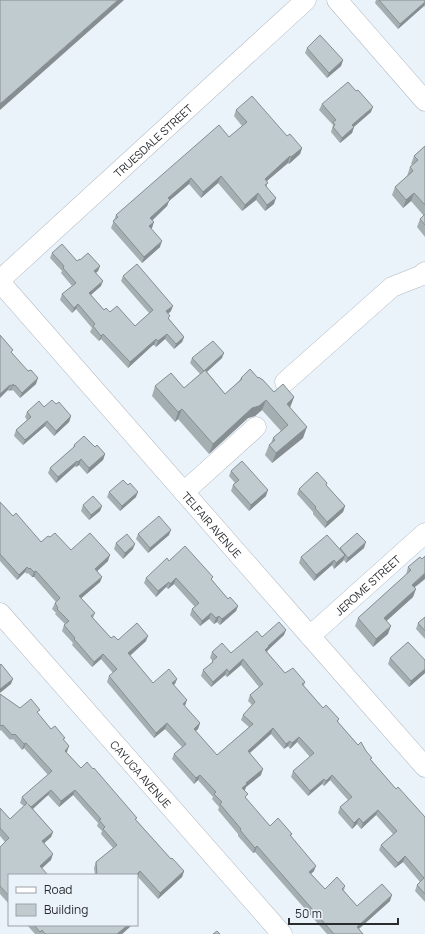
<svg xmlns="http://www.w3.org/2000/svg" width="425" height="934" font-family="Manrope,sans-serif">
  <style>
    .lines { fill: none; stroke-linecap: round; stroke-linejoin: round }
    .minor-casing { stroke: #b3bac2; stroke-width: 21 }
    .minor { stroke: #fff; stroke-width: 20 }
    .wall { fill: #a4afb2 }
    .shaded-wall { fill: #868e91 }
    .building { fill: #bfcbcf; stroke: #868e91 }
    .labels { text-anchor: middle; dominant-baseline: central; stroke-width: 3; stroke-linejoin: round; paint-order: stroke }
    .street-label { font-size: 11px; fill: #292b2e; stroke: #eaf2fa }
  </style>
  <rect width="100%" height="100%" fill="#eaf2fa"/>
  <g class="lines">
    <!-- minor casing -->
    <g class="minor-casing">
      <g id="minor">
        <path d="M337 0 425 101"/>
        <path id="s1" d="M0 280 306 0"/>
        <path id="s2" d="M0 282 310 636 425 767"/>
        <path d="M285 382 392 287 420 276 425 272"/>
        <path d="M184 492 256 427"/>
        <path id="s3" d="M0 613 282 934"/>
        <path id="s4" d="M310 636 425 533"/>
      </g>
    </g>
    <!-- minor -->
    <use href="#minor" class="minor"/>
  </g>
  <!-- wall -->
  <g class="wall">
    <path d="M376 0H425V7L424 6 398 29 375 3Z"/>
    <path d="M307 48 343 60 341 66 327 78 305 53Z"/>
    <path d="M322 104 371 112 354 127 352 133 340 143 331 132 333 125 319 110Z"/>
    <path d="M236 110 287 136 302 148 300 154 289 164 288 163 267 181V187L274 204 265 211 256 200 242 211 218 183 201 198 189 184 169 201 167 206 153 220 152 228 151 229 160 247 142 263 111 228 116 215 229 137 242 126 234 116Z"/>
    <path d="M425 146V237L417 227 420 219 424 216 411 201 403 208 392 195 395 187 407 176 410 167 412 165 411 164 414 156Z"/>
    <path d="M52 253 77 261 80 260 100 266 98 271 96 273 101 286 91 295 104 310 135 326 149 313 121 281 123 276 171 311 168 314 169 319 184 337 182 342 174 349 165 339 156 347 154 345H153L128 368 101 339 99 341 90 332 92 328 76 309 72 313 60 300 62 294 72 286 61 273 62 271 50 258Z"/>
    <path d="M12 353 36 384 20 398 13 390 12 391 11 390 9 391 8 390Z"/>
    <path d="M192 358H222L207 372 225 394 239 381 241 378H258L274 392 294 397 290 408 303 438 272 463 265 455 269 445 271 443 273 438 281 431 262 410 255 416 248 418 209 454 178 419 175 422 152 396 155 386 184 388 200 374 190 363Z"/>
    <path d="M56 404 71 416 69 422 54 436 45 426 23 445 14 436 16 430 27 420 25 417 27 412 44 407Z"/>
    <path d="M74 445 95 447 105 454 103 460 87 474 79 465 76 467 75 466 56 483 48 473 50 468 73 448Z"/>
    <path d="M231 471 266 496 249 511 231 491 233 485 235 483 229 476Z"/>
    <path d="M128 485 136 497 120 511 107 497 109 492Z"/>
    <path d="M326 485 345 506 343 512 325 528 313 514V512L297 494 299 489Z"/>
    <path d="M0 502 13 516 41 542 50 537 71 550 108 561 97 571 102 577 100 582 81 598 95 613 93 618 111 638 118 640 146 641 130 656 153 683 177 679 174 685 184 706 200 723 198 729 195 731 217 755 249 727 241 720 243 715 252 705 248 701 250 695 259 687 241 665 227 677 225 675 211 687 201 676 203 670 211 663 213 661 210 658 212 652 231 653 262 637 284 635 268 650 267 652 285 673 305 682 304 686 323 708 339 719 338 722 371 760 396 789 425 817V902L415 891 417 885 420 882 403 862 395 868 379 850 381 845 393 834 376 815 361 829 357 824 352 829 338 813 340 807 348 800 330 780 324 786 322 784 308 796 291 777 293 771 310 757 297 742 290 749 288 746 284 749 271 734 250 753 261 775 246 787 244 790 246 799 270 826 292 834 290 837 314 871 311 874 325 889 345 886 344 891 357 906 390 901 359 929 363 934H327L255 852 253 853 238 836V834L218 810 219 807 212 799 213 797 198 780 194 784 172 759 174 754 182 747 165 729 154 738 107 682 109 676 113 673 101 659 92 667 72 645 73 643 62 631 64 625 65 624 55 614 56 613 52 609 55 603 56 602 34 577H32L28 573 27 574 25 572 17 580 0 561Z"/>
    <path d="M83 505 102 506 100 511 89 520 81 511Z"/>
    <path d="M138 534 169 535 148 553 136 539Z"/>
    <path d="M116 543 133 549 123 559 114 549Z"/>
    <path d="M340 548H364L346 563 344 560 334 569 332 565 314 581 299 563 301 557 339 549Z"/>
    <path d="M420 557 413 597 386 621 388 634 373 647 355 626 358 618 406 575 408 567Z"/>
    <path d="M169 561 212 580 228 599 238 606 236 611 220 625 217 622 214 624 209 619 200 626 190 615 192 609 195 607 174 584 168 589 166 587 156 597 144 583 146 578Z"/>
    <path d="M425 617V639L416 629 418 623Z"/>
    <path d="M390 658 425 660V673L409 687 388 664Z"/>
    <path d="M0 694 20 708 38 714 51 729 64 741 67 752V753L81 768 136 820 171 859 184 871 182 877 158 899 138 877 137 878V875H95L94 868 96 862 113 848 101 834 102 831 97 826 98 823 73 795 59 807 48 795 33 809 53 832 51 837 44 843 51 860 9 875V904L0 894V847L5 842 0 836V808L10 819 24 806 20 803 22 797 48 775 24 748 22 750 13 739 12 740 11 739 10 740 1 730 0 731Z"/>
    <path d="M27 925H132L122 934H35Z"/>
  </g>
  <!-- shaded-wall -->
  <g class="shaded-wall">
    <path d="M118 0H124L0 110V104Z"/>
    <path d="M425 2 424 6 398 29 400 24Z"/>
    <path d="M343 60 341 66 327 78 329 73Z"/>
    <path d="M373 107 371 112 350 130 352 125Z"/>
    <path d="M354 127 352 133 340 143 342 138Z"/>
    <path d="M302 148 300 154 289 164 291 157Z"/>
    <path d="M290 156 288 163 262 185 265 179Z"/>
    <path d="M221 176 218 183 201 198 203 192Z"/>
    <path d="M191 178 189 184 169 201 167 206 148 224 150 218 168 198Z"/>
    <path d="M258 193 256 200 242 211 245 205Z"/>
    <path d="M414 193 411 201 403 208 406 200Z"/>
    <path d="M276 198 274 204 265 211 267 205Z"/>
    <path d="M154 222 152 228 147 233 149 226Z"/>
    <path d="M162 241 160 247 142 263 144 257Z"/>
    <path d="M100 266 98 271 92 276 94 271Z"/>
    <path d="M103 281 101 286 87 298 89 293Z"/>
    <path d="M78 304 76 309 72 313 74 308Z"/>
    <path d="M173 306 171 311 164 317 166 311Z"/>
    <path d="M103 334 101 339 99 341 101 336Z"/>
    <path d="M167 334 165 339 156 347 158 341Z"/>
    <path d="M184 337 182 342 174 349 176 344Z"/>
    <path d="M156 339 154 345H153L128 368 130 362 155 340Z"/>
    <path d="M224 353 222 358 202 376 204 371Z"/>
    <path d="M38 378 36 384 20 398 22 393Z"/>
    <path d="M13 384 11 390 9 391 12 386Z"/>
    <path d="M10 385 8 390 0 398V394Z"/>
    <path d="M294 397 290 407 283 414 287 404Z"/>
    <path d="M266 400 262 410 255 416 248 418 209 454 213 444 252 408Z"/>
    <path d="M182 409 178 419 175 422 178 412Z"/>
    <path d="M71 416 69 422 54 436 56 431Z"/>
    <path d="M47 421 45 426 23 445 25 440Z"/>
    <path d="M307 427 303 438 272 463 276 453Z"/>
    <path d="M105 454 103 460 87 474 89 468Z"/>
    <path d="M81 459 79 465 76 467 78 462Z"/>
    <path d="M77 461 75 466 56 483 58 477Z"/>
    <path d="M268 490 266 496 249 511 251 505Z"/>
    <path d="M138 492 136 497 120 511 122 506Z"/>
    <path d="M102 506 100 511 89 520 91 515Z"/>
    <path d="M345 506 343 512 325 528 327 522Z"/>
    <path d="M171 530 169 535 148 553 150 548Z"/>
    <path d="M366 542 364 548 346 563 348 558Z"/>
    <path d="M135 544 133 549 123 559 125 553Z"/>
    <path d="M110 555 108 561 93 575 95 569Z"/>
    <path d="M345 555 343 561 334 569 336 563Z"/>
    <path d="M334 560 332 565 314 581 316 575Z"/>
    <path d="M27 567 25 572 17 580 19 575Z"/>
    <path d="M36 571 34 577H32L34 572Z"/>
    <path d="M425 573V579L409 592 412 585Z"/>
    <path d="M102 577 100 582 77 602 79 596Z"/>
    <path d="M176 578 174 584 168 589 170 584Z"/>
    <path d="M169 582 166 587 156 597 158 591Z"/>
    <path d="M416 589 413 597 381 626 384 618Z"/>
    <path d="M238 606 236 611 220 625 222 619Z"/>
    <path d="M211 613 209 619 200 626 202 621Z"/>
    <path d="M219 616 217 622 214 624 216 618Z"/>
    <path d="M391 626 388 634 373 647 376 639Z"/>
    <path d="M286 630 284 635 268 650 267 652 265 650 268 646Z"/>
    <path d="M148 636 146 641 126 659 128 653Z"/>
    <path d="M103 654 101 659 92 667 94 662Z"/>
    <path d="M243 659 241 665 227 677 229 672Z"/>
    <path d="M227 669 225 675 211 687 213 682Z"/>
    <path d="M425 669V673L409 687 411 681Z"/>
    <path d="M13 679 11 684 0 693V689Z"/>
    <path d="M177 679 175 684 170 688 172 683Z"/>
    <path d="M187 700 185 706 183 704Z"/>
    <path d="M167 723 165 729 154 738 156 733Z"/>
    <path d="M200 723 198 729 192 735 194 729Z"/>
    <path d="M273 728 271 734 246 756 248 751Z"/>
    <path d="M299 737 297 742 290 749 292 743Z"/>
    <path d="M290 741 288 746 284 749 286 744Z"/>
    <path d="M26 743 24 748 22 750 24 744Z"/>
    <path d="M69 746 67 752 63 756 65 751Z"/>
    <path d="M263 769 261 775 246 787 245 790 240 794 242 788 246 783Z"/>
    <path d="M200 775 198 780 194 784 196 778Z"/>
    <path d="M332 775 330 780 324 786 326 781Z"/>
    <path d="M324 779 322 784 308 796 310 791Z"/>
    <path d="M51 790 48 795 29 812 31 807Z"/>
    <path d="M75 790 73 795 59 807 61 801Z"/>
    <path d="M378 810 376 815 361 829 363 823Z"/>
    <path d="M359 818 357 824 352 829 354 823Z"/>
    <path d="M53 832 51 837 40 847 42 841Z"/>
    <path d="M257 846 255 852 253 853 255 848Z"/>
    <path d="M53 854 51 860 38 872 40 866Z"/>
    <path d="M405 856 403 862 395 868 398 863Z"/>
    <path d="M316 866 314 871 307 877 309 872Z"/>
    <path d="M140 871 138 877 137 878V875H136Z"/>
    <path d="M184 871 182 877 158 899 160 893Z"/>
    <path d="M392 895 390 901 355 932 357 927Z"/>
    <path d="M128 925H132L122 934H117Z"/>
  </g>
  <!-- building -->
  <g class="building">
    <path d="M0 0H118L0 104Z"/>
    <path d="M379 0H425V2L400 24Z"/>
    <path d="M320 35 343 60 329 73 307 48Z"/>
    <path d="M348 82 356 91 358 90 373 107 352 125 354 127 342 138 333 127 335 125 333 122 336 120 322 104Z"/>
    <path d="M252 96 287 136 290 134 302 148 291 157 290 156 265 179 268 183 265 185 276 198 267 205 258 193 245 205 221 176 203 192 191 178 168 198 170 200 150 218 154 222 149 226 162 241 144 257 113 221 118 217 116 215 219 125 229 137 247 122 236 110Z"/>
    <path d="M425 146V205L414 193 406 200 395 187 413 171 410 167 418 160 414 156Z"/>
    <path d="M425 214V225L420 219Z"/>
    <path d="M62 244 77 261 80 259V260L88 253 100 266 94 271 103 281 89 293 104 310 106 308 110 312 117 306 135 326 153 310 123 276 137 264 173 306 166 311 170 316 168 318 184 337 176 344 167 334 158 341 156 339 155 340 130 362 103 334 101 336 93 326 95 324 78 304 74 308 62 294 76 283 63 268 64 266 52 253Z"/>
    <path d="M0 335 13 350 11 352 28 371 31 370 38 378 22 393 15 385 14 386 13 384 12 386 10 385 0 394Z"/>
    <path d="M213 341 224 353 204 371 192 358Z"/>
    <path d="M250 369 258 378 259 377 261 379H262L274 392 283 384 294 397 287 404 307 427 276 453 269 445 275 440 273 438 288 425 266 400 259 406 252 408 213 444 182 409 178 412 155 386 171 373 184 388 205 370 225 394 242 379 241 378Z"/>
    <path d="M52 400 56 404 59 402 71 416 56 431 47 421 25 440 16 430 31 417 27 412 39 401 44 407Z"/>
    <path d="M84 436 95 447 97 445 105 454 89 468 81 459 78 462 77 461 58 477 50 468 75 446 74 445Z"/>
    <path d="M242 461 268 490 251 505 233 485 239 480 231 471Z"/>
    <path d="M317 472 327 483 326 485 345 506 327 522 315 508 316 507 299 489Z"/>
    <path d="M123 480 128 485 130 483 138 492 122 506 109 492Z"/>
    <path d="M93 496 102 506 91 515 83 505Z"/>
    <path d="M0 502 13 516 16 513 41 542 48 536 50 537 55 533 71 550 90 533 110 555 95 569 102 577 79 596 95 613 91 616 111 638 114 636 118 640 137 623 148 636 128 653 153 683 169 669 177 679 172 683 187 700 183 704 200 723 194 729 217 755 253 724 243 715 255 702 250 695 263 684 243 659 229 672 227 669 213 682 203 670 213 662 212 661 217 657 212 652 222 643 231 653 257 631 262 637 279 622 286 630 268 646H269L265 650 285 673 293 668 305 682 302 684 323 708 326 705 339 719 337 721 358 745 361 742 366 751 372 758 370 759 396 789 398 787 425 817V894L417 885 424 878 405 856 398 863 381 845 397 831 378 810 363 823 359 818 354 823 340 807 352 797 332 775 326 781 324 779 310 791 293 771 314 753 299 737 292 743 290 741 286 744 273 728 248 751 263 769 246 783 247 784 242 788 248 794 245 797 270 826 278 818 292 834 290 835 316 866 309 872 325 889 337 877 345 886 342 889 357 906 382 884 392 895 357 927 363 934H334L257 846 255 848 240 830 241 829 220 804 222 802 214 794 216 792 200 775 196 778 174 754 186 744 167 723 156 733 109 676 117 669 103 654 94 662 74 639 75 638 64 625 69 621 57 609 58 608 55 603 60 598 36 571 34 572 30 568 29 569 27 567 19 575 0 554Z"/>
    <path d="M159 516 171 530 150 548 138 534Z"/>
    <path d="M357 533 366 542 348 558 340 548Z"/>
    <path d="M127 534 135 544 125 553 116 543Z"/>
    <path d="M327 535 345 555 336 563 334 560 316 575 301 557Z"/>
    <path d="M185 546 213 577 211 579 228 599 230 597 238 606 222 619 219 616 216 618 211 613 202 621 192 609 199 603 176 578 170 584 169 582 158 591 146 578 167 558 169 561Z"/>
    <path d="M425 556V573L412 585 416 589 384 618 391 626 376 639 358 618 411 570 408 567 420 557 422 559Z"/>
    <path d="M425 617V631L418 623Z"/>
    <path d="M408 642 425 660V669L411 681 390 658Z"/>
    <path d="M1 664 13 679 0 689V665Z"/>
    <path d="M0 694 20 708 31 699 40 710 37 712 51 729 55 726 65 738 63 739 69 746 65 751 81 768 87 762 93 769 94 768 137 818 135 819 171 859 172 858 184 871 160 893 140 871 136 875H97L96 862 117 845 103 829 105 827 99 820 101 819 75 790 61 801 51 790 31 807 28 804 53 832 42 841 53 854 40 866 48 875H9V896L0 886V847L9 838 0 828V808L10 819 27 803 22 797 52 771 26 743 24 744 15 734 14 735 13 734 12 735 3 725 1 726 0 725Z"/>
    <path d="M34 925H128L117 934H45L42 930 40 932Z"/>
    <path d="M217 931 220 934H213Z"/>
  </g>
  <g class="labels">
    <!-- street labels -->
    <g class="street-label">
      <text stroke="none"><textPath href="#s1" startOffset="207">TRUESDALE STREET</textPath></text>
      <text stroke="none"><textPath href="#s2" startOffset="322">TELFAIR AVENUE</textPath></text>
      <text stroke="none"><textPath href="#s4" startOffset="77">JEROME STREET</textPath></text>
      <text stroke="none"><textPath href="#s3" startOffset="214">CAYUGA AVENUE</textPath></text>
    </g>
  </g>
  <!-- legend -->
  <rect x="8" y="874" width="130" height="52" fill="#eaf2fa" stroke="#9da2a8"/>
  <rect x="16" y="887" width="20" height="6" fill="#ffffff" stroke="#9da2a8"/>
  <text x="44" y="894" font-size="12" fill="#292b2e">Road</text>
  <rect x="16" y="904" width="20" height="12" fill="#bfcbcf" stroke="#9da2a8"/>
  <text x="44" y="914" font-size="12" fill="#292b2e">Building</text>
  <!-- scale -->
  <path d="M289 918v6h109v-6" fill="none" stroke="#292b2e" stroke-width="2"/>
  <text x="295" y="918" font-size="12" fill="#292b2e" stroke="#eaf2fa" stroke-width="3" paint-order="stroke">50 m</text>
</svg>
